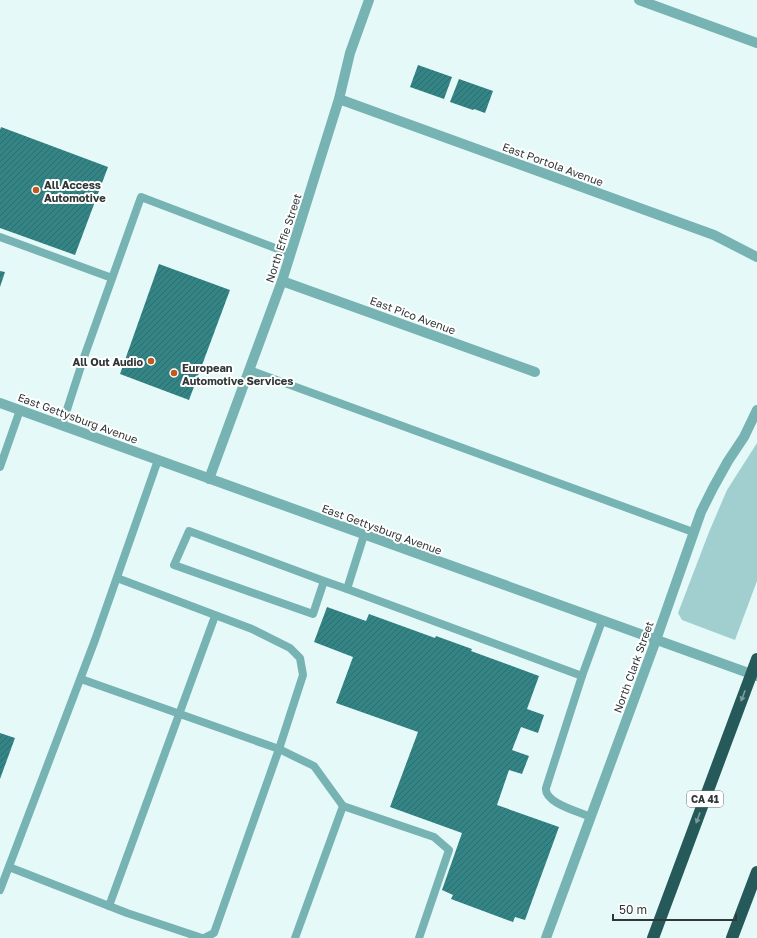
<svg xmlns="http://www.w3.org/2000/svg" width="757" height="938" font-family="'Golos Text',sans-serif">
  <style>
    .green { fill: #a1cfd0 }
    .building { fill: url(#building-hatch) }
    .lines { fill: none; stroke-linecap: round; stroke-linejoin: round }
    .service { stroke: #77b3b3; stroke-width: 8 }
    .minor { stroke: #77b3b3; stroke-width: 10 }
    .tertiary { stroke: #77b3b3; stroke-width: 10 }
    .motorway { stroke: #26595a; stroke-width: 12 }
    .oneway { fill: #7d9b9c }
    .poi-dot { fill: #be5b21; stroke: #fff; stroke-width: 1.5 }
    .labels { text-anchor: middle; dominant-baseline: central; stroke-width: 4; stroke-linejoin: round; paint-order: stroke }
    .shield { fill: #fff; stroke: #6e7373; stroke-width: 1 }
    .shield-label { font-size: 10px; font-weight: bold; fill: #303737 }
    .street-label { font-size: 11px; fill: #303737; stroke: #fff }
    .poi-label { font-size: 11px; font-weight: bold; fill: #303737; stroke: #fff; text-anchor: start }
  </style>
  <defs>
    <pattern id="building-hatch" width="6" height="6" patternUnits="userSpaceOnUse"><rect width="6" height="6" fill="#348485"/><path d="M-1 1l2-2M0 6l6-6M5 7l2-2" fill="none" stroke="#2c6d6e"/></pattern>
  </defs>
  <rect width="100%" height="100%" fill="#e5f9f9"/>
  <!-- green -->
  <path class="green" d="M757 443V581L735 640 682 620 678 613 709 532 727 490Z"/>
  <!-- building -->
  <g class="building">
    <path d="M418 65 452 77 444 99 410 87Z"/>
    <path d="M459 79 493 91 485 113 474 109 473 110 450 102Z"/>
    <path d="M1 127 108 167 75 255 0 228V130Z"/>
    <path d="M159 264 230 290 189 400 120 374Z"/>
    <path d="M0 271 5 272 0 287Z"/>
    <path d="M327 607 366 621 369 614 435 638 436 636 472 649 471 651 539 676 527 709 544 715 538 733 521 727 512 750 529 756 522 774 509 770 497 805 559 827 525 920 515 917 513 922 451 899 453 895 442 890 462 833 390 807 418 732 336 703 353 657 314 642Z"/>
    <path d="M0 733 15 738 0 779Z"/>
  </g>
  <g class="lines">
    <!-- service -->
    <g class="service">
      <path d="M0 237 112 278"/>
      <path d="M249 370 693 532"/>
      <path d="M62 425 83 360 141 197 291 254"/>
      <path d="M0 467 20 410"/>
      <path d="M364 535 347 589 582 676 546 788C544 803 580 812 591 817"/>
      <path d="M117 578 252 629 290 648 300 658 303 675 279 749 214 933 204 938"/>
      <path d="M324 581 313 614 174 565 189 531 324 581 347 589"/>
      <path d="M582 676 602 621"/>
      <path d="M81 679 279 749 314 766 343 806"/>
      <path d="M9 867 127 913 202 938"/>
      <path d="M0 890 95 640 158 460"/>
      <path d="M109 906 215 616"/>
      <path d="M295 938 343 806 434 837 449 850 419 938"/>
    </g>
    <!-- minor -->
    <g class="minor">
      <path d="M639 0 757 43"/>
      <path d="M339 99 714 235 757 257"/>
      <path d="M282 281 535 372"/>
      <path d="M209 479 282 281 339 99 350 53 369 0"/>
      <path d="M546 938 656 640 701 512 713 488 728 461 744 437 757 410"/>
    </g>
    <!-- tertiary -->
    <path class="tertiary" d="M0 403 757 676"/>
    <!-- motorway -->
    <g class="motorway">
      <path d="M653 938 757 659"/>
      <path d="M732 938 757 872"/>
    </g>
  </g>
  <!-- one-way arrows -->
  <defs><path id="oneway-solid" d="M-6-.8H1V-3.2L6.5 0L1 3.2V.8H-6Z"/></defs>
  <g class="oneway">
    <use href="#oneway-solid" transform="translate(743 696) rotate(111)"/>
    <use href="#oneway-solid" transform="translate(698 818) rotate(110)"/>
  </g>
  <!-- markers -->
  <g class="poi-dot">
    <circle cx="36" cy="190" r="4"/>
    <circle cx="151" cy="361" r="4"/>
    <circle cx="174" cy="373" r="4"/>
  </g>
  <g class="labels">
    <!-- shield labels -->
    <rect class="shield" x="687" y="791" width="36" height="16" rx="3"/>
    <g class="shield-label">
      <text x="705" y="799">CA 41</text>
    </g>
    <!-- street labels -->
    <g class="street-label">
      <text transform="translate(553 164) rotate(20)">East Portola Avenue</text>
      <text transform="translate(283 238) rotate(-72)">North Effie Street</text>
      <text transform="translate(413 315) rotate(20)">East Pico Avenue</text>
      <text transform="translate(78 418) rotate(20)">East Gettysburg Avenue</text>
      <text transform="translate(382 529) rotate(20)">East Gettysburg Avenue</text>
      <text transform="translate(633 667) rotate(-70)">North Clark Street</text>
    </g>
    <!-- poi labels -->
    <g class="poi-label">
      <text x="44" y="184">All Access<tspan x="44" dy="13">Automotive</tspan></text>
      <text x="143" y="361" text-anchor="end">All Out Audio</text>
      <text x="182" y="367">European<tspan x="182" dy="13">Automotive Services</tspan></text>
    </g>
  </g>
  <!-- scale -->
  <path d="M613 914v6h123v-6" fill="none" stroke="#303737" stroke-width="2"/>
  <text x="619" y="914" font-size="12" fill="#303737" stroke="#ffffff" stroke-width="3" paint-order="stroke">50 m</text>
</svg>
